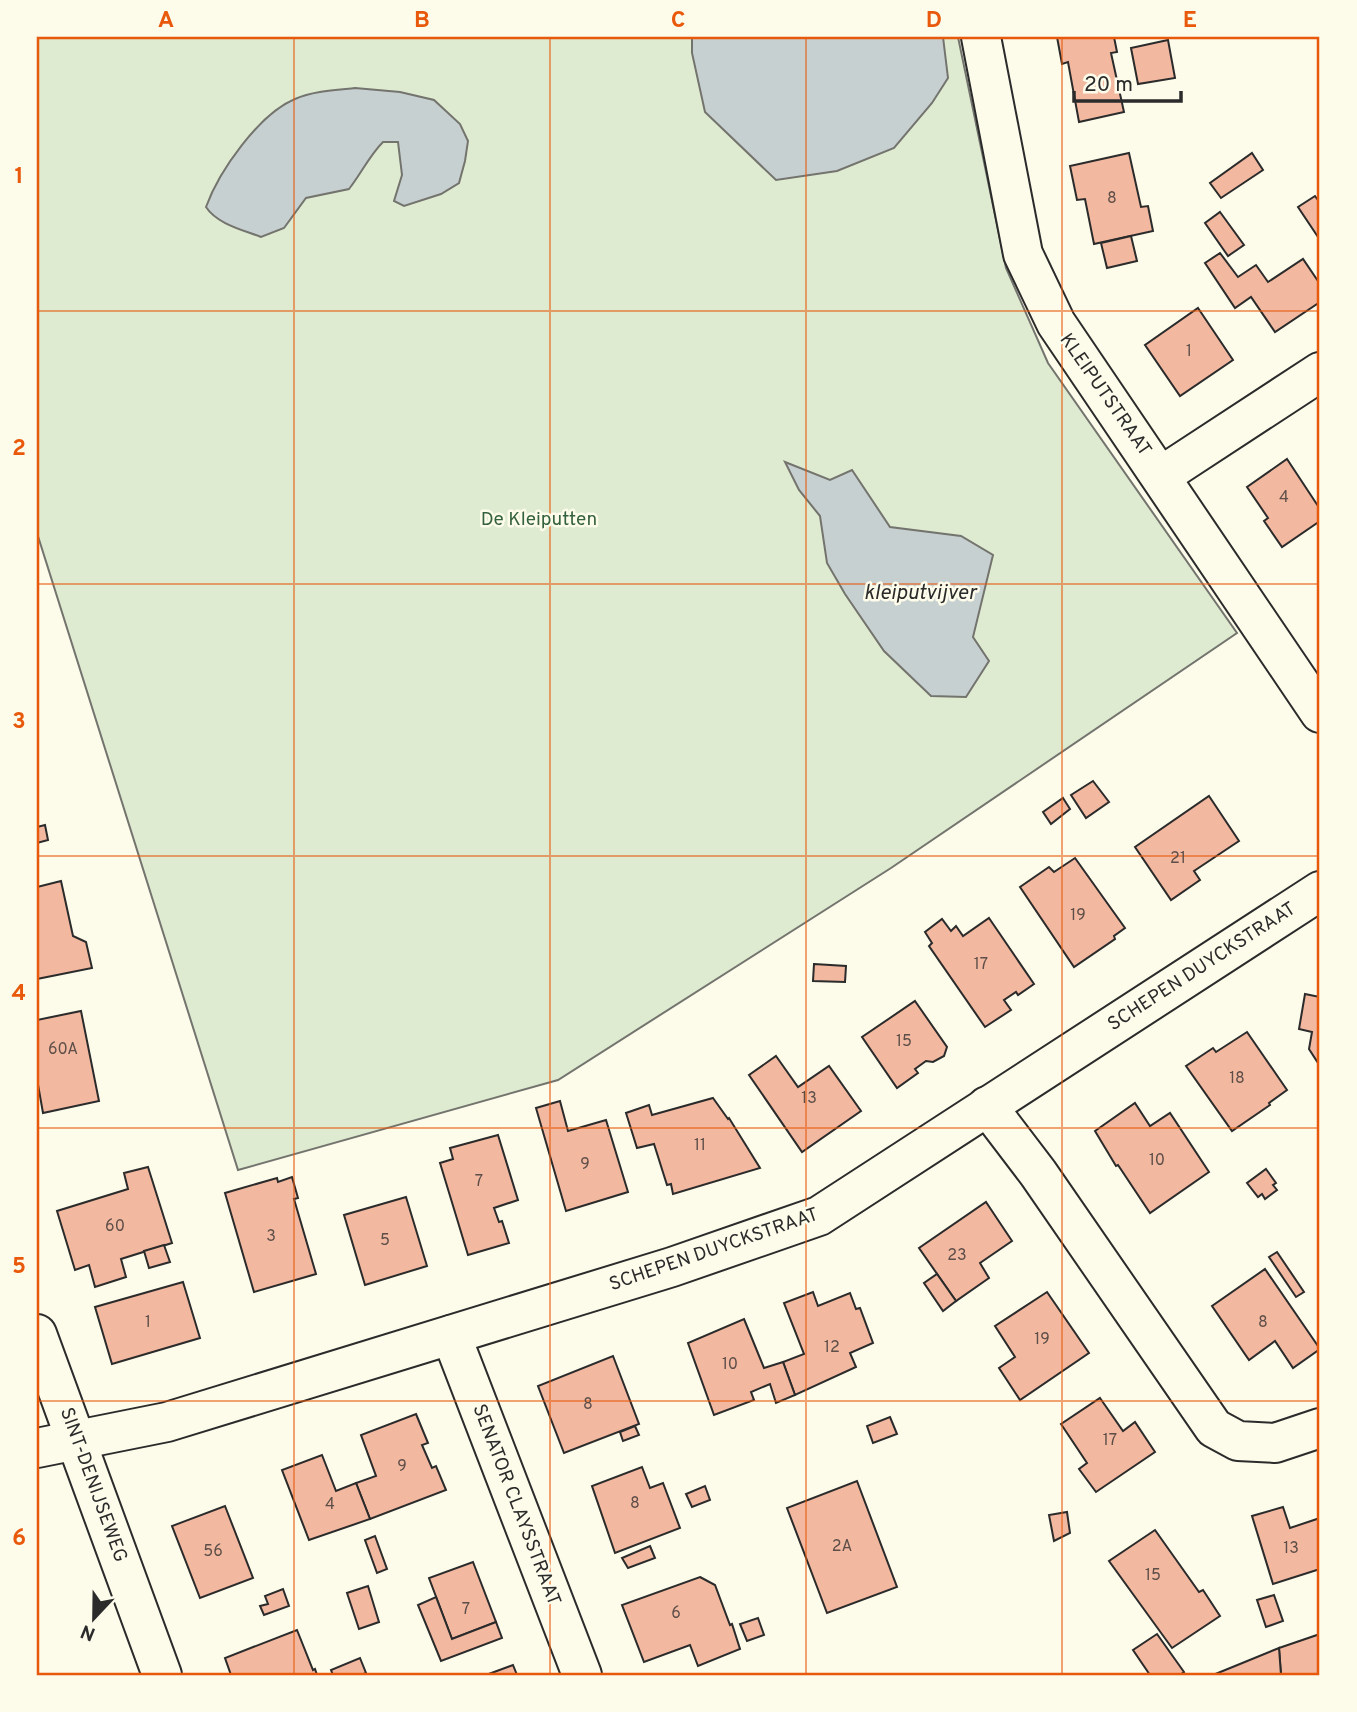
<svg xmlns="http://www.w3.org/2000/svg" width="1357" height="1712" font-family="Overpass,sans-serif">
  <style>
    .green { fill: #deebd1; stroke: #74746e; stroke-width: 2 }
    .water { fill: #c7d0d0; stroke: #74746e; stroke-width: 2 }
    .building { fill: #f2b8a0; stroke: #2b2b2b; stroke-width: 2 }
    .lines { fill: none; stroke-linecap: round; stroke-linejoin: round }
    .minor-casing { stroke: #2b2b2b; stroke-width: 42 }
    .minor { stroke: #fdfbea; stroke-width: 38 }
    .grid { fill: none; stroke: #e8590c; stroke-width: 2; stroke-opacity: 0.55 }
    .labels { text-anchor: middle; dominant-baseline: central; stroke-width: 5; stroke-linejoin: round; paint-order: stroke }
    .number-label { font-size: 16px; fill: #5d4e48 }
    .street-label { font-size: 19px; fill: #2b2b2b; stroke: #fdfbea }
    .park-label { font-size: 19px; fill: #34623c; stroke: #fdfbea }
    .water-label { font-size: 21px; font-style: italic; fill: #2b2b2b; stroke: #fdfbea }
    .neatline { fill: none; stroke: #e8590c; stroke-width: 2.5 }
    .grid-label { font-size: 23px; text-anchor: middle; font-weight: bold; fill: #e8590c }
  </style>
  <rect width="100%" height="100%" fill="#fdfbea"/>
  <!-- green -->
  <path class="green" d="M37 37H958L1006 268 1048 363 1237 633 891 868 558 1080 238 1170 37 533Z"/>
  <!-- water -->
  <g class="water">
    <path d="M692 37H943L948 78 932 103 894 148 837 171 776 180 705 112 692 53Z"/>
    <path d="M355 88 400 92 434 100 460 124 468 141 465 161 459 183 441 194 404 206 394 201 402 175 398 142H383C369 156 361 174 349 189L306 198 284 228 261 237C243 230 217 224 206 207 219 171 259 114 295 99 313 91 336 90 355 88Z"/>
    <path d="M785 462 830 480 852 470 890 527 961 536 993 555 973 637 989 661 966 697 931 696 884 651 845 594 827 563 820 516 799 490Z"/>
  </g>
  <!-- building -->
  <g class="building">
    <path d="M1057 37H1114L1117 52 1111 53 1124 112 1079 122 1068 62 1062 64Z"/>
    <path d="M1168 40 1175 78 1138 84 1131 48Z"/>
    <path d="M1129 153 1141 207 1148 206 1153 231 1094 244 1085 199 1077 200 1070 166Z"/>
    <path d="M1252 153 1263 170 1221 198 1210 183Z"/>
    <path d="M1315 196 1320 203V240L1298 207Z"/>
    <path d="M1220 212 1244 245 1228 256 1205 223Z"/>
    <path d="M1131 236 1137 261 1107 268 1101 243Z"/>
    <path d="M1220 253 1238 277 1256 265 1268 282 1303 259 1320 284V302L1275 332 1251 297 1235 308 1205 263Z"/>
    <path d="M1198 308 1233 360 1180 396 1145 345Z"/>
    <path d="M1287 459 1320 509V521L1282 547 1264 521 1268 518 1247 487Z"/>
    <path d="M1093 781 1109 802 1086 818 1071 795Z"/>
    <path d="M1209 796 1239 841 1194 871 1200 880 1171 900 1135 847Z"/>
    <path d="M1063 798 1070 809 1051 824 1043 812Z"/>
    <path d="M45 825 48 840 37 843V827Z"/>
    <path d="M1075 858 1125 928 1114 936 1115 939 1074 967 1020 887 1049 867 1054 872Z"/>
    <path d="M61 881 73 936 86 942 92 968 37 979V887Z"/>
    <path d="M989 918 1034 984 1018 995 1016 992 1004 1000 1011 1010 985 1027 929 946 932 943 925 932 942 919 951 931 956 926 963 936Z"/>
    <path d="M814 964 846 966 845 982 813 981Z"/>
    <path d="M1305 994 1320 997V1066L1309 1049 1312 1032 1299 1029Z"/>
    <path d="M915 1001 947 1047 944 1056 933 1062 926 1061 915 1069 918 1073 897 1088 862 1037Z"/>
    <path d="M81 1011 99 1101 43 1113 37 1079V1020Z"/>
    <path d="M1247 1032 1287 1090 1269 1103 1270 1105 1232 1131 1186 1066 1213 1048 1216 1052Z"/>
    <path d="M776 1056 798 1087 829 1066 861 1111 802 1152 749 1075Z"/>
    <path d="M713 1098 728 1119 729 1118 760 1168 673 1194 671 1184 667 1185 654 1144 637 1148 626 1113 649 1105 652 1115Z"/>
    <path d="M560 1101 568 1131 606 1120 628 1192 566 1211 536 1108Z"/>
    <path d="M1135 1103 1150 1126 1170 1113 1209 1172 1150 1213 1118 1165 1116 1166 1095 1131Z"/>
    <path d="M498 1135 518 1200 494 1208 499 1222 502 1221 509 1243 468 1255 440 1163 453 1159 450 1148Z"/>
    <path d="M148 1167 172 1243 121 1259 126 1277 95 1287 89 1265 75 1270 57 1211 128 1189 124 1173Z"/>
    <path d="M1266 1169 1276 1183 1273 1185 1277 1190 1265 1199 1262 1194 1258 1197 1247 1183Z"/>
    <path d="M292 1177 298 1198 294 1199 316 1274 254 1292 225 1193 277 1178 278 1182Z"/>
    <path d="M406 1197 427 1266 365 1285 344 1215Z"/>
    <path d="M986 1202 1012 1241 980 1263 989 1278 956 1301 919 1248Z"/>
    <path d="M164 1245 170 1262 149 1268 144 1251Z"/>
    <path d="M1277 1252 1304 1292 1296 1297 1269 1257Z"/>
    <path d="M1265 1269 1320 1349 1293 1368 1275 1341 1249 1360 1212 1306Z"/>
    <path d="M937 1274 956 1301 943 1311 924 1283Z"/>
    <path d="M183 1282 200 1338 112 1364 95 1307Z"/>
    <path d="M813 1292 818 1306 850 1293 856 1309 860 1308 873 1343 850 1353 856 1367 795 1395 783 1362 804 1354 784 1303Z"/>
    <path d="M1047 1292 1089 1353 1020 1400 999 1368 1015 1357 995 1326Z"/>
    <path d="M744 1319 764 1368 783 1362 795 1395 776 1403 770 1384 751 1392 754 1400 714 1415 688 1343Z"/>
    <path d="M613 1356 639 1424 564 1453 538 1386Z"/>
    <path d="M1100 1398 1123 1431 1135 1422 1155 1452 1096 1492 1079 1469 1087 1463 1061 1424Z"/>
    <path d="M416 1414 428 1443 422 1445 432 1468 436 1466 446 1490 370 1519 356 1483 376 1476 361 1435Z"/>
    <path d="M890 1417 897 1434 873 1443 867 1426Z"/>
    <path d="M635 1426 639 1435 623 1441 620 1432Z"/>
    <path d="M322 1455 336 1491 356 1483 370 1519 309 1540 282 1470Z"/>
    <path d="M642 1467 650 1488 663 1483 680 1528 615 1553 592 1486Z"/>
    <path d="M857 1481 897 1587 827 1613 787 1508Z"/>
    <path d="M705 1486 710 1500 692 1507 686 1494Z"/>
    <path d="M225 1506 253 1578 200 1598 172 1526Z"/>
    <path d="M1283 1507 1290 1528 1320 1518V1569L1273 1584 1252 1516Z"/>
    <path d="M1067 1512 1070 1533 1054 1541 1049 1515Z"/>
    <path d="M1155 1530 1199 1592 1203 1590 1220 1616 1172 1648 1109 1561Z"/>
    <path d="M375 1536 387 1569 377 1573 365 1540Z"/>
    <path d="M650 1546 655 1558 628 1568 622 1558Z"/>
    <path d="M473 1562 496 1622 452 1639 429 1578Z"/>
    <path d="M700 1577 715 1585 730 1625 732 1624 740 1649 698 1666 690 1645 644 1662 622 1605Z"/>
    <path d="M368 1586 379 1622 359 1629 347 1593Z"/>
    <path d="M283 1589 289 1606 264 1615 260 1606 268 1604 265 1596Z"/>
    <path d="M1274 1595 1283 1621 1266 1627 1257 1600Z"/>
    <path d="M436 1597 452 1639 496 1622 502 1638 441 1661 418 1605Z"/>
    <path d="M758 1618 764 1635 747 1641 740 1624Z"/>
    <path d="M297 1630 313 1670 315 1669 317 1675H231L225 1658Z"/>
    <path d="M1157 1634 1184 1672 1180 1675H1150L1133 1650Z"/>
    <path d="M1320 1634V1675H1281L1279 1648Z"/>
    <path d="M1279 1648 1281 1675H1213Z"/>
    <path d="M360 1658 366 1673 361 1675H333L331 1670Z"/>
    <path d="M513 1665 517 1675H486Z"/>
  </g>
  <g class="lines">
    <!-- minor casing -->
    <g class="minor-casing">
      <g id="minor">
        <path d="M981 37 1023 254 1056 323 1320 713"/>
        <path d="M1161 476 1320 372"/>
        <path d="M987 1106 1038 1173 1214 1428 1238 1441 1275 1443 1320 1428"/>
        <path d="M37 1334 162 1675"/>
        <path d="M451 1335 582 1675"/>
        <path d="M37 1448 167 1422 672 1267 819 1216 1320 891"/>
      </g>
    </g>
    <!-- minor -->
    <use href="#minor" class="minor"/>
  </g>
  <!-- grid -->
  <path class="grid" d="M294 37V1675M550 37V1675M806 37V1675M1062 37V1675M37 311H1320M37 584H1320M37 856H1320M37 1128H1320M37 1401H1320"/>
  <g class="labels">
    <!-- number labels -->
    <g class="number-label">
      <text x="1112" y="199">8</text>
      <text x="1189" y="352">1</text>
      <text x="1284" y="498">4</text>
      <text x="1178" y="859">21</text>
      <text x="1078" y="916">19</text>
      <text x="981" y="965">17</text>
      <text x="904" y="1042">15</text>
      <text x="63" y="1050">60A</text>
      <text x="1237" y="1079">18</text>
      <text x="809" y="1099">13</text>
      <text x="700" y="1146">11</text>
      <text x="1157" y="1161">10</text>
      <text x="585" y="1165">9</text>
      <text x="479" y="1182">7</text>
      <text x="115" y="1227">60</text>
      <text x="271" y="1237">3</text>
      <text x="385" y="1241">5</text>
      <text x="957" y="1256">23</text>
      <text x="148" y="1323">1</text>
      <text x="1263" y="1323">8</text>
      <text x="1042" y="1340">19</text>
      <text x="832" y="1348">12</text>
      <text x="730" y="1365">10</text>
      <text x="588" y="1405">8</text>
      <text x="1110" y="1441">17</text>
      <text x="402" y="1467">9</text>
      <text x="635" y="1504">8</text>
      <text x="330" y="1505">4</text>
      <text x="842" y="1547">2A</text>
      <text x="1291" y="1549">13</text>
      <text x="213" y="1552">56</text>
      <text x="1153" y="1576">15</text>
      <text x="466" y="1610">7</text>
      <text x="676" y="1614">6</text>
    </g>
    <!-- street labels -->
    <g class="street-label">
      <text transform="translate(1105 395) rotate(55)">KLEIPUTSTRAAT</text>
      <text transform="translate(1202 967) rotate(-33)">SCHEPEN DUYCKSTRAAT</text>
      <text transform="translate(714 1250) rotate(-19)">SCHEPEN DUYCKSTRAAT</text>
      <text transform="translate(93 1485) rotate(70)">SINT-DENIJSEWEG</text>
      <text transform="translate(516 1505) rotate(69)">SENATOR CLAYSSTRAAT</text>
    </g>
    <!-- park labels -->
    <g class="park-label">
      <text x="539" y="520">De Kleiputten</text>
    </g>
    <!-- water labels -->
    <g class="water-label">
      <text x="920" y="593">kleiputvijver</text>
    </g>
  </g>
  <!-- border -->
  <rect width="1357" height="1712" fill="none" stroke="#fdfbea" stroke-width="77"/>
  <!-- north arrow -->
  <g transform="translate(94 1618) rotate(202)" stroke="#fdfbea" stroke-width="5" paint-order="stroke">
  <path d="M0-5L12 26L0 18L-12 26Z" fill="#2b2b2b"/>
  <text y="-10" font-size="19" font-weight="bold" text-anchor="middle" fill="#2b2b2b">N</text>
  </g>
  <!-- scale -->
  <path d="M1074 91v10h107v-10" fill="none" stroke="#2b2b2b" stroke-width="3.5"/>
  <text x="1084" y="91" font-size="21" fill="#2b2b2b" stroke="#fdfbea" stroke-width="5" paint-order="stroke">20 m</text>
  <rect x="38" y="38" width="1280" height="1636" class="neatline"/>
  <g class="grid-label">
    <text x="166" y="27">A</text>
    <text x="422" y="27">B</text>
    <text x="678" y="27">C</text>
    <text x="934" y="27">D</text>
    <text x="1190" y="27">E</text>
    <text x="19" y="183">1</text>
    <text x="19" y="455">2</text>
    <text x="19" y="728">3</text>
    <text x="19" y="1000">4</text>
    <text x="19" y="1273">5</text>
    <text x="19" y="1545">6</text>
  </g>
</svg>
